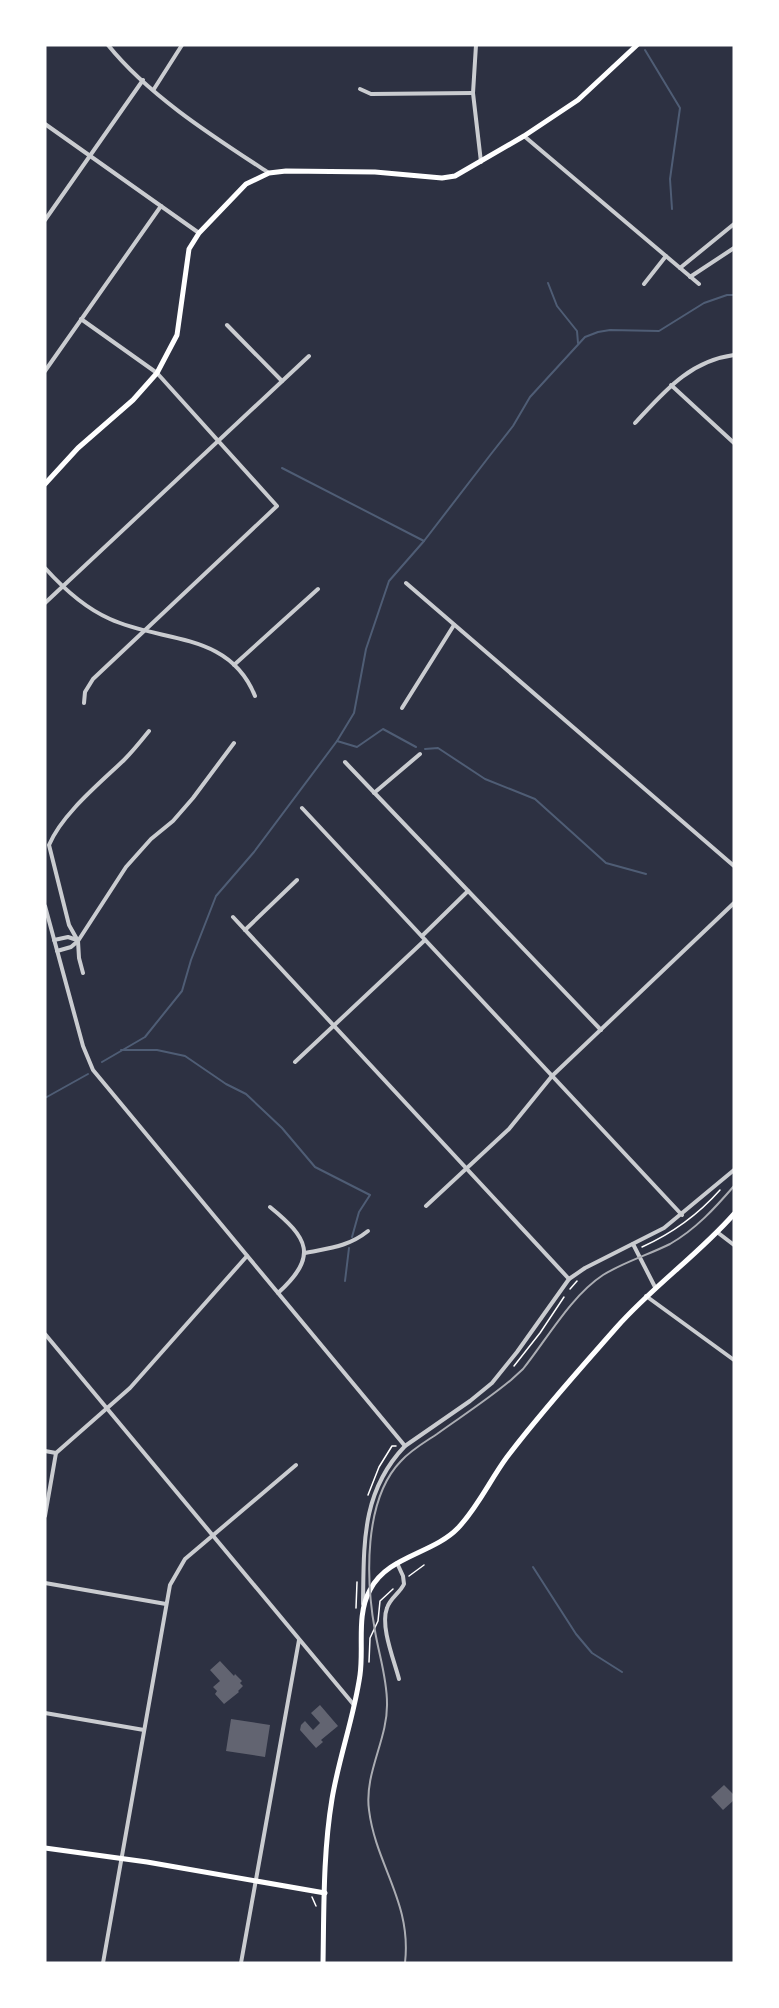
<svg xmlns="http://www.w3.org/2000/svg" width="779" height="2008" font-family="'Varela Round',sans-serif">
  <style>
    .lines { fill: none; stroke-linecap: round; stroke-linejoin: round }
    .stream { stroke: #4f5d75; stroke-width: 2 }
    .building { fill: #626471 }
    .path { stroke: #fff; stroke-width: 1.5 }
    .minor { stroke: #caccd0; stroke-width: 4 }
    .secondary { stroke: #fff; stroke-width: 5 }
    .rail { stroke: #abadb3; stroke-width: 2 }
  </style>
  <rect width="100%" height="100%" fill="#2d3142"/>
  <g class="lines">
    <!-- stream -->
    <g class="stream">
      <path d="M645 50 680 108 670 179 672 209"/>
      <path d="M548 283 557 306 577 331 578 343"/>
      <path d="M282 468 424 541"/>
      <path d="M337 741 357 747 383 729 416 747"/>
      <path d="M425 749 438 748 485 779 535 799 606 863 646 874"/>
      <path d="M121 1050H157L185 1056 226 1084 246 1094 282 1128 315 1167 370 1195 359 1212 352 1237"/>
      <path d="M102 1062 145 1037 182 991 191 960 216 896 254 852 337 741 354 713 366 649 389 581 424 541 491 454 513 426 530 397 585 337 598 332 610 330 659 331 704 303 727 295H734"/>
      <path d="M45 1098 88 1074"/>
      <path d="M345 1281 349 1248"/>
      <path d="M533 1567 576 1634 592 1653 622 1672"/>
    </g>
  </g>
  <!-- building -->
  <g class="building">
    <path d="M220 1661 234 1676 235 1674 242 1681 240 1683 243 1686 238 1691 239 1692 224 1704 215 1694 217 1691 213 1687 220 1681 210 1670Z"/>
    <path d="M320 1705 338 1726 321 1740 323 1742 316 1748 300 1730 301 1725 305 1721 313 1730 320 1723 311 1713Z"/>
    <path d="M231 1719 270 1725 265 1757 226 1751Z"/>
    <path d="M724 1785 734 1795V1800L723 1810 711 1797Z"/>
  </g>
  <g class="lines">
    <!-- path -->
    <g class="path">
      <path d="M642 1247C673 1233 697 1216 720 1190"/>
      <path d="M570 1289 577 1281"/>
      <path d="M514 1366 540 1333 564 1297"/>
      <path d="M368 1495 379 1467 392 1446H396"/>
      <path d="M409 1576 424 1565"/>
      <path d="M356 1608 357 1582"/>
      <path d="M369 1662 370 1638 378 1621 380 1601 393 1589"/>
      <path d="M312 1897 316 1906"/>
    </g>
    <!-- minor -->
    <g class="minor">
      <path d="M108 45C149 96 214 137 269 173"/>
      <path d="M476 45 473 93 481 162"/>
      <path d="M154 89 182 45"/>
      <path d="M360 89 371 94 473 93"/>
      <path d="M45 124 199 233"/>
      <path d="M524 136 699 284"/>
      <path d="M45 220 143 80"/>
      <path d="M680 268 734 224"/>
      <path d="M690 277 734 248"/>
      <path d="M644 284 666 256"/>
      <path d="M81 319 157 373 277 506 93 679 85 692 84 703"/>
      <path d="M227 325 282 381"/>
      <path d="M45 371 161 206"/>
      <path d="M671 385 734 443"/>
      <path d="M635 423C664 392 689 361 734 355"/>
      <path d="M45 568C63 588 85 608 110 619 162 643 229 631 255 696"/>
      <path d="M406 583 734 866"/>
      <path d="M45 603 309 356"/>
      <path d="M234 665 318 589"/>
      <path d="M402 708 454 625"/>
      <path d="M345 762 601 1030"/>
      <path d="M374 793 420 754"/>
      <path d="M302 808 682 1215"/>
      <path d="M45 906 83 1046 93 1070 405 1446"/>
      <path d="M233 917 569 1279"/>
      <path d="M245 930 297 880"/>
      <path d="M422 936 468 891"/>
      <path d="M54 940 68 937 77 940"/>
      <path d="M57 951 71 947 78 941 126 867 151 839 173 821 193 798 234 743"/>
      <path d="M83 973 79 958 78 941 69 925 49 845C62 814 100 783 124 760 133 751 141 741 149 731"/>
      <path d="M295 1062 425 940"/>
      <path d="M426 1206 509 1129 552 1076 734 903"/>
      <path d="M270 1207C308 1238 319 1256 278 1293"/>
      <path d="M717 1232 734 1245"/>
      <path d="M633 1244 655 1287"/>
      <path d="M305 1253C329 1248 348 1247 368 1231"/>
      <path d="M646 1296 734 1360"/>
      <path d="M45 1334 354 1705"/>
      <path d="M45 1451 56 1453"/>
      <path d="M45 1516 56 1453 130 1388 247 1256"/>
      <path d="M397 1563 403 1576 404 1584C400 1593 390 1598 387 1608 380 1626 394 1660 399 1679"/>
      <path d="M45 1583 166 1604"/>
      <path d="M363 1604C364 1544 361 1492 405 1446L470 1401 492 1383 517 1352 569 1279 585 1268 664 1228 734 1170"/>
      <path d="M45 1713 144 1730"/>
      <path d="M103 1963 170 1585 185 1559 296 1465"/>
      <path d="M241 1963 299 1640"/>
    </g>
    <!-- secondary -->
    <g class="secondary">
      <path d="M45 484 78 448 133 400 157 373 177 335 189 249 199 233 246 184 269 173 286 171 375 172 442 178 455 176 524 136 578 100 637 45"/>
      <path d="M45 1848 147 1862 325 1893"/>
      <path d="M323 1963C324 1909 323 1853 332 1799 339 1757 354 1717 360 1675 364 1647 356 1615 370 1590 387 1556 433 1554 458 1528 478 1507 490 1480 507 1457 541 1412 579 1370 616 1328 653 1286 698 1255 734 1214"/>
    </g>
    <!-- rail -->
    <path class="rail" d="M405 1963C412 1902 376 1866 369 1810 364 1773 388 1739 387 1703 387 1678 379 1655 375 1631 366 1581 363 1500 401 1461 411 1450 425 1442 437 1434 462 1416 487 1400 511 1380L523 1369C547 1339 571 1296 603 1275 624 1262 648 1255 670 1244 696 1229 715 1208 734 1186"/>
  </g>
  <!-- border -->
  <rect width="779" height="2008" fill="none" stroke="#ffffff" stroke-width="93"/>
</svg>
